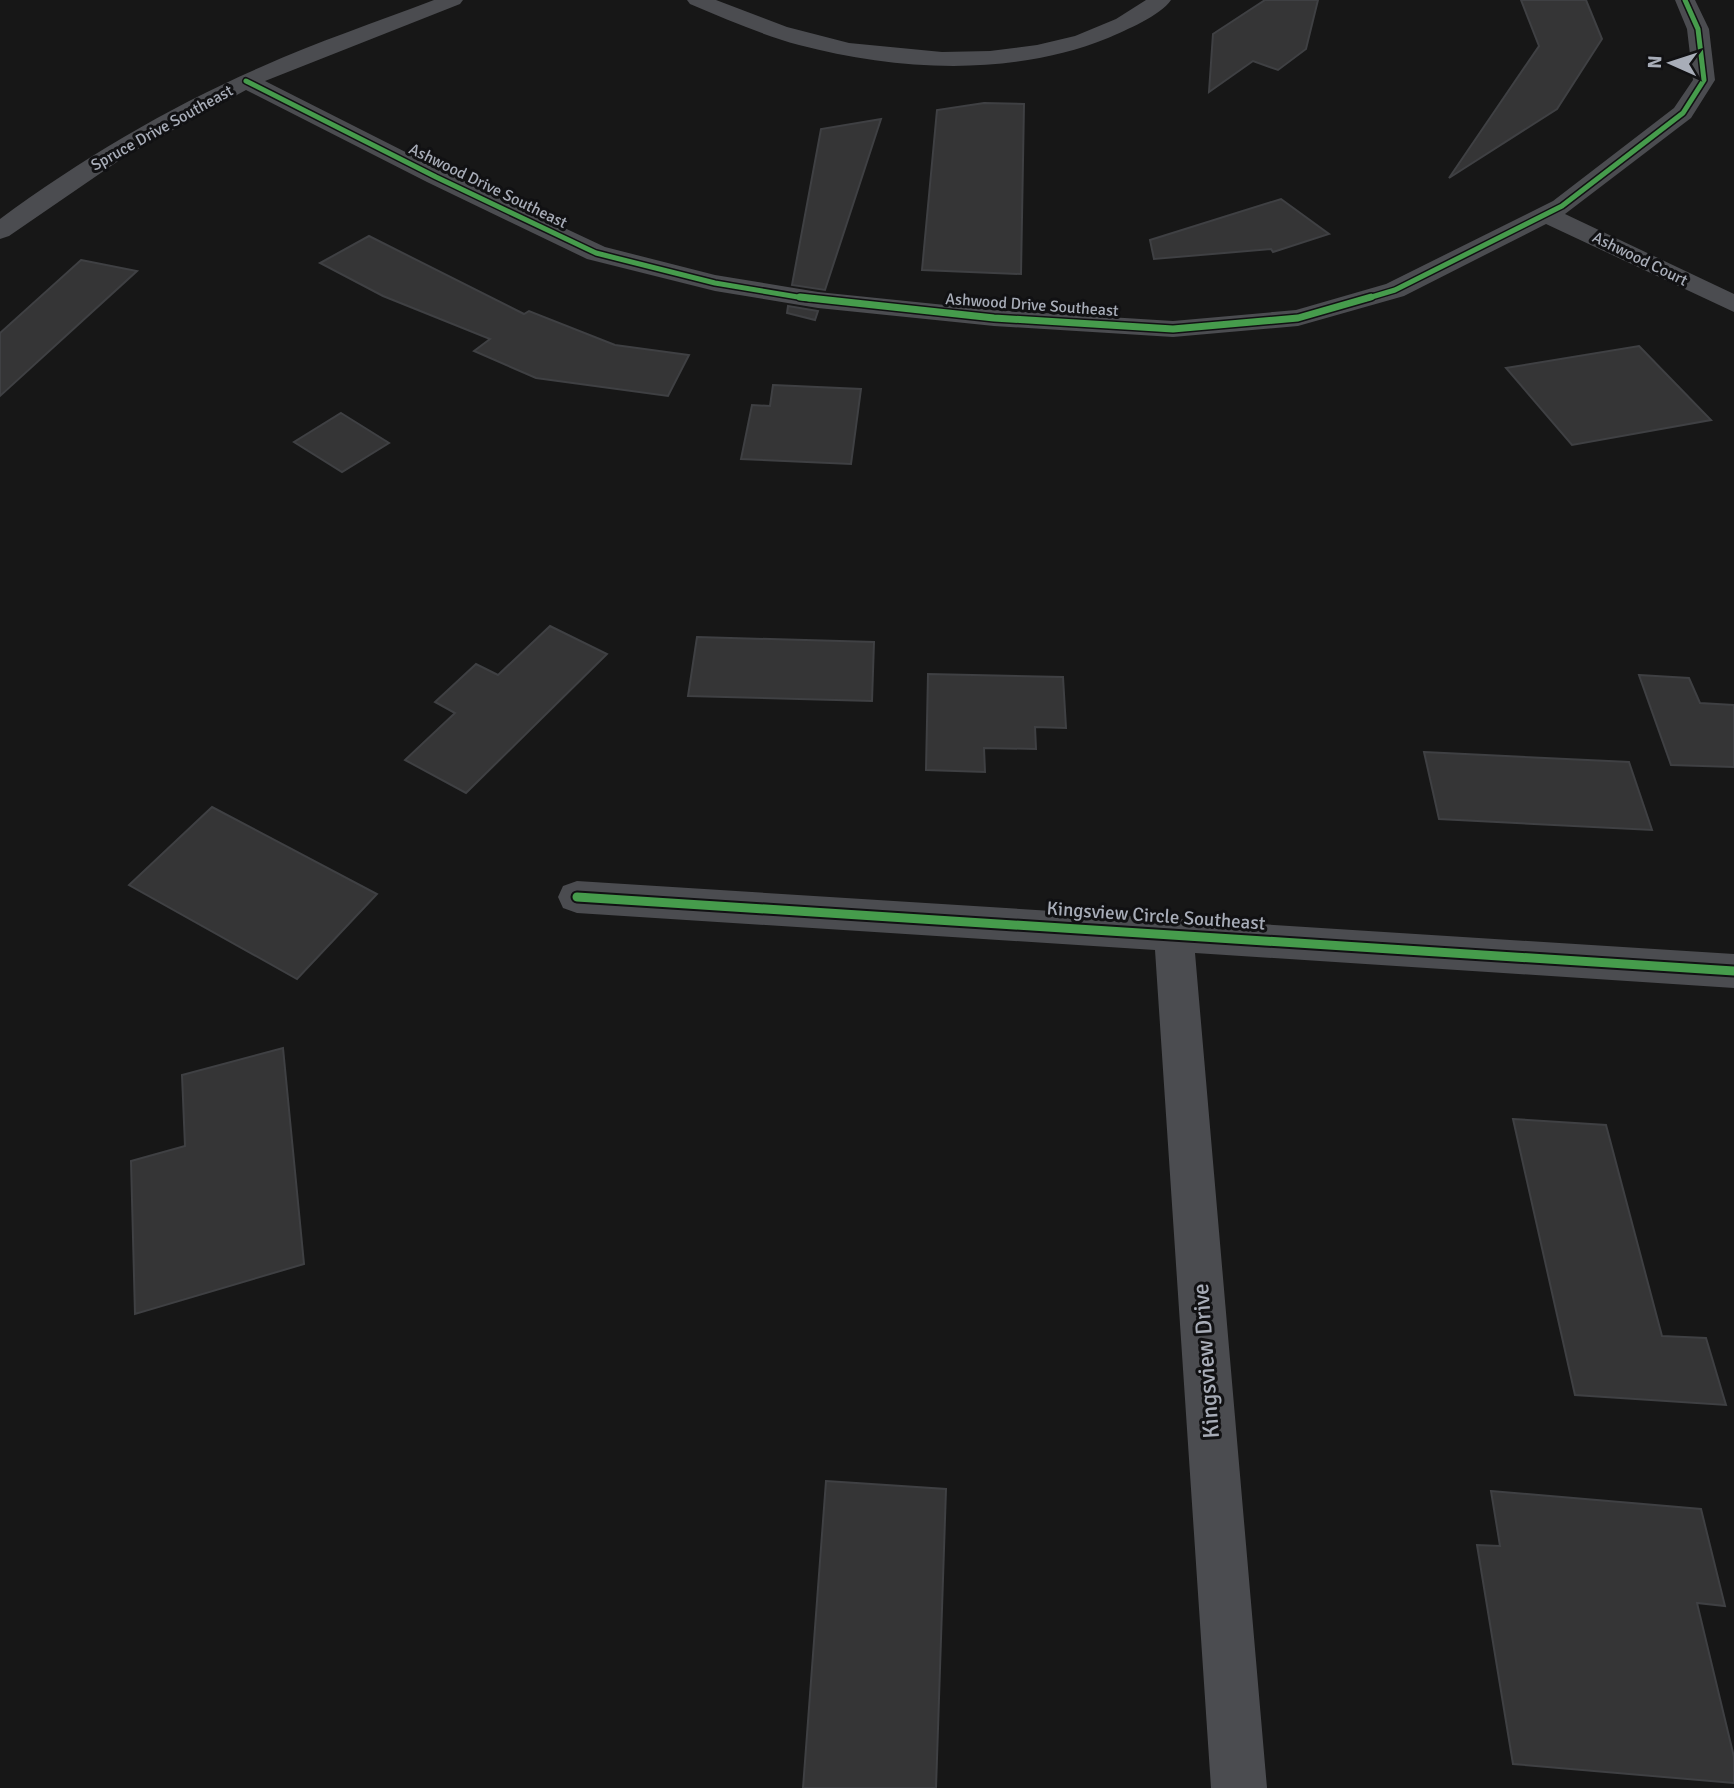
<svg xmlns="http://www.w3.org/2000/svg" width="1734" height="1788" font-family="Signika,sans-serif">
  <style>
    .building { fill: #353536; stroke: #3f4043; stroke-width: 2 }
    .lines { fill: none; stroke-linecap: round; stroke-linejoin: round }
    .street { fill: #4b4c50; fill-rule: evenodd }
    .cycleway-far2-casing { stroke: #111113; stroke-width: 8 }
    .cycleway-far1-casing { stroke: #111113; stroke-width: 10 }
    .cycleway-casing { stroke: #111113; stroke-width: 13 }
    .cycleway-far2 { stroke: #469c4c; stroke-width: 5 }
    .cycleway-far1 { stroke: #469c4c; stroke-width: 7 }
    .cycleway { stroke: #469c4c; stroke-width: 9 }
    .labels { text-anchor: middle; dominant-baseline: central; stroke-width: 6; stroke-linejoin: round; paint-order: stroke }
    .far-street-label { font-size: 16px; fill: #a8adb8; stroke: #111113 }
    .street-label { font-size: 19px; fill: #a8adb8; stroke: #111113 }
    .near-street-label { font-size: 23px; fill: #a8adb8; stroke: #111113 }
  </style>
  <rect width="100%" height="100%" fill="#171717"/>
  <!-- building -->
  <g class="building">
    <path d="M1265 0H1318L1306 49 1278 70 1253 61 1209 92 1213 34Z"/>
    <path d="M1521 0H1586L1602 39 1557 109 1449 178 1539 46Z"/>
    <path d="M984 103 1024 104 1021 274 922 270 937 110Z"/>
    <path d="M881 119 825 290 792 285 821 129Z"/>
    <path d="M1281 199 1329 234 1273 252 1271 249 1154 259 1150 240Z"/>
    <path d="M369 236 524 314 529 311 615 345 689 355 668 396 536 378 474 351 490 339 383 296 320 263Z"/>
    <path d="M81 260 137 271 0 396V333Z"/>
    <path d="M788 306 818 311 815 320 787 313Z"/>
    <path d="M1639 346 1711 420 1572 445 1506 368Z"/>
    <path d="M773 385 861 389 851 464 741 459 752 405 770 406Z"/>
    <path d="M341 413 389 443 342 472 294 442Z"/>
    <path d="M550 626 607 654 466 793 405 760 455 713 435 702 476 664 498 675Z"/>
    <path d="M697 637 874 642 872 701 688 696Z"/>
    <path d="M928 674 1063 677 1066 728 1035 727 1036 749 984 748 985 772 926 770Z"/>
    <path d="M1639 675 1689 678 1700 703 1734 705V767L1671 765Z"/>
    <path d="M1424 752 1629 762 1652 830 1439 819Z"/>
    <path d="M212 807 377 894 297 979 129 885Z"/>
    <path d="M283 1048 304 1264 135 1314 131 1161 185 1146 182 1075Z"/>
    <path d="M1513 1119 1606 1125 1662 1336 1706 1338 1726 1405 1575 1395Z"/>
    <path d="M826 1481 946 1489 936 1788H803Z"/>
    <path d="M1491 1491 1701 1509 1725 1606 1697 1603 1734 1757V1783L1513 1764 1477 1545 1500 1546Z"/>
  </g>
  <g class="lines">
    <!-- street -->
    <g class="street">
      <path d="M434 0H463L460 4 265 81 445 172 605 247 715 275 818 292 994 310 1173 321 1296 310 1386 284 1553 201 1674 108 1693 80 1687 29 1675 0H1695L1709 29 1715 80 1691 118 1565 214 1734 294V312L1546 224 1404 296 1298 326 1173 337 994 326 818 308 715 291 587 259 427 182 246 90 127 155 9 236 0 239V219C81 159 169 107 261 67 317 42 376 22 434 0Z"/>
      <path d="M687 0H716L787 27 849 43 942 52 990 51 1037 45 1075 36 1116 19 1146 0H1171C1160 16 1126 30 1108 38 1012 77 898 71 799 45 762 35 726 19 690 4Z"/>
      <path d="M577 881 1734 954V988L1195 953 1267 1788H1211L1155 950 577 913 563 908 558 897 563 886Z"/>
    </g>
    <!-- cycleway-far2 casing -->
    <g class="cycleway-far2-casing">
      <g id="cycleway-far2">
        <path d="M246 81 436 177 596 253 715 283 810 299"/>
        <path d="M1365 299 1395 290 1562 206 1683 113 1704 80 1698 29 1685 0"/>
      </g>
    </g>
    <!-- cycleway-far1 casing -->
    <g class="cycleway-far1-casing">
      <path id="cycleway-far1" d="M800 297 994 318 1173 329 1298 318 1371 297"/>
    </g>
    <!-- cycleway casing -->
    <g class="cycleway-casing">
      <path id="cycleway" d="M577 897 1734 971"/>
    </g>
    <!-- cycleway-far2 -->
    <use href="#cycleway-far2" class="cycleway-far2"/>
    <!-- cycleway-far1 -->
    <use href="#cycleway-far1" class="cycleway-far1"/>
    <!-- cycleway -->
    <use href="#cycleway" class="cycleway"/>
  </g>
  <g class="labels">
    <!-- far-street labels -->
    <g class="far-street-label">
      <text transform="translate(162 128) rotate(-29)">Spruce Drive Southeast</text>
      <text transform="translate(488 186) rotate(26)">Ashwood Drive Southeast</text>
      <text transform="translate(1640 259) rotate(26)">Ashwood Court</text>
      <text transform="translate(1032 305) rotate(4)">Ashwood Drive Southeast</text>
    </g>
    <!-- street labels -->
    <g class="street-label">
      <text transform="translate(1156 916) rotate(4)">Kingsview Circle Southeast</text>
    </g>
    <!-- near-street labels -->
    <g class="near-street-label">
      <text transform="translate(1206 1361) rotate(-94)">Kingsview Drive</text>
    </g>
  </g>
  <!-- north arrow -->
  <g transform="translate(1671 63) rotate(273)" stroke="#111113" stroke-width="5" paint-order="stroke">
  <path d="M0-5L12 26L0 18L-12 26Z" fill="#a8adb8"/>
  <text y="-10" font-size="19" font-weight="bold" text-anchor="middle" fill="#a8adb8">N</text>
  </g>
</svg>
